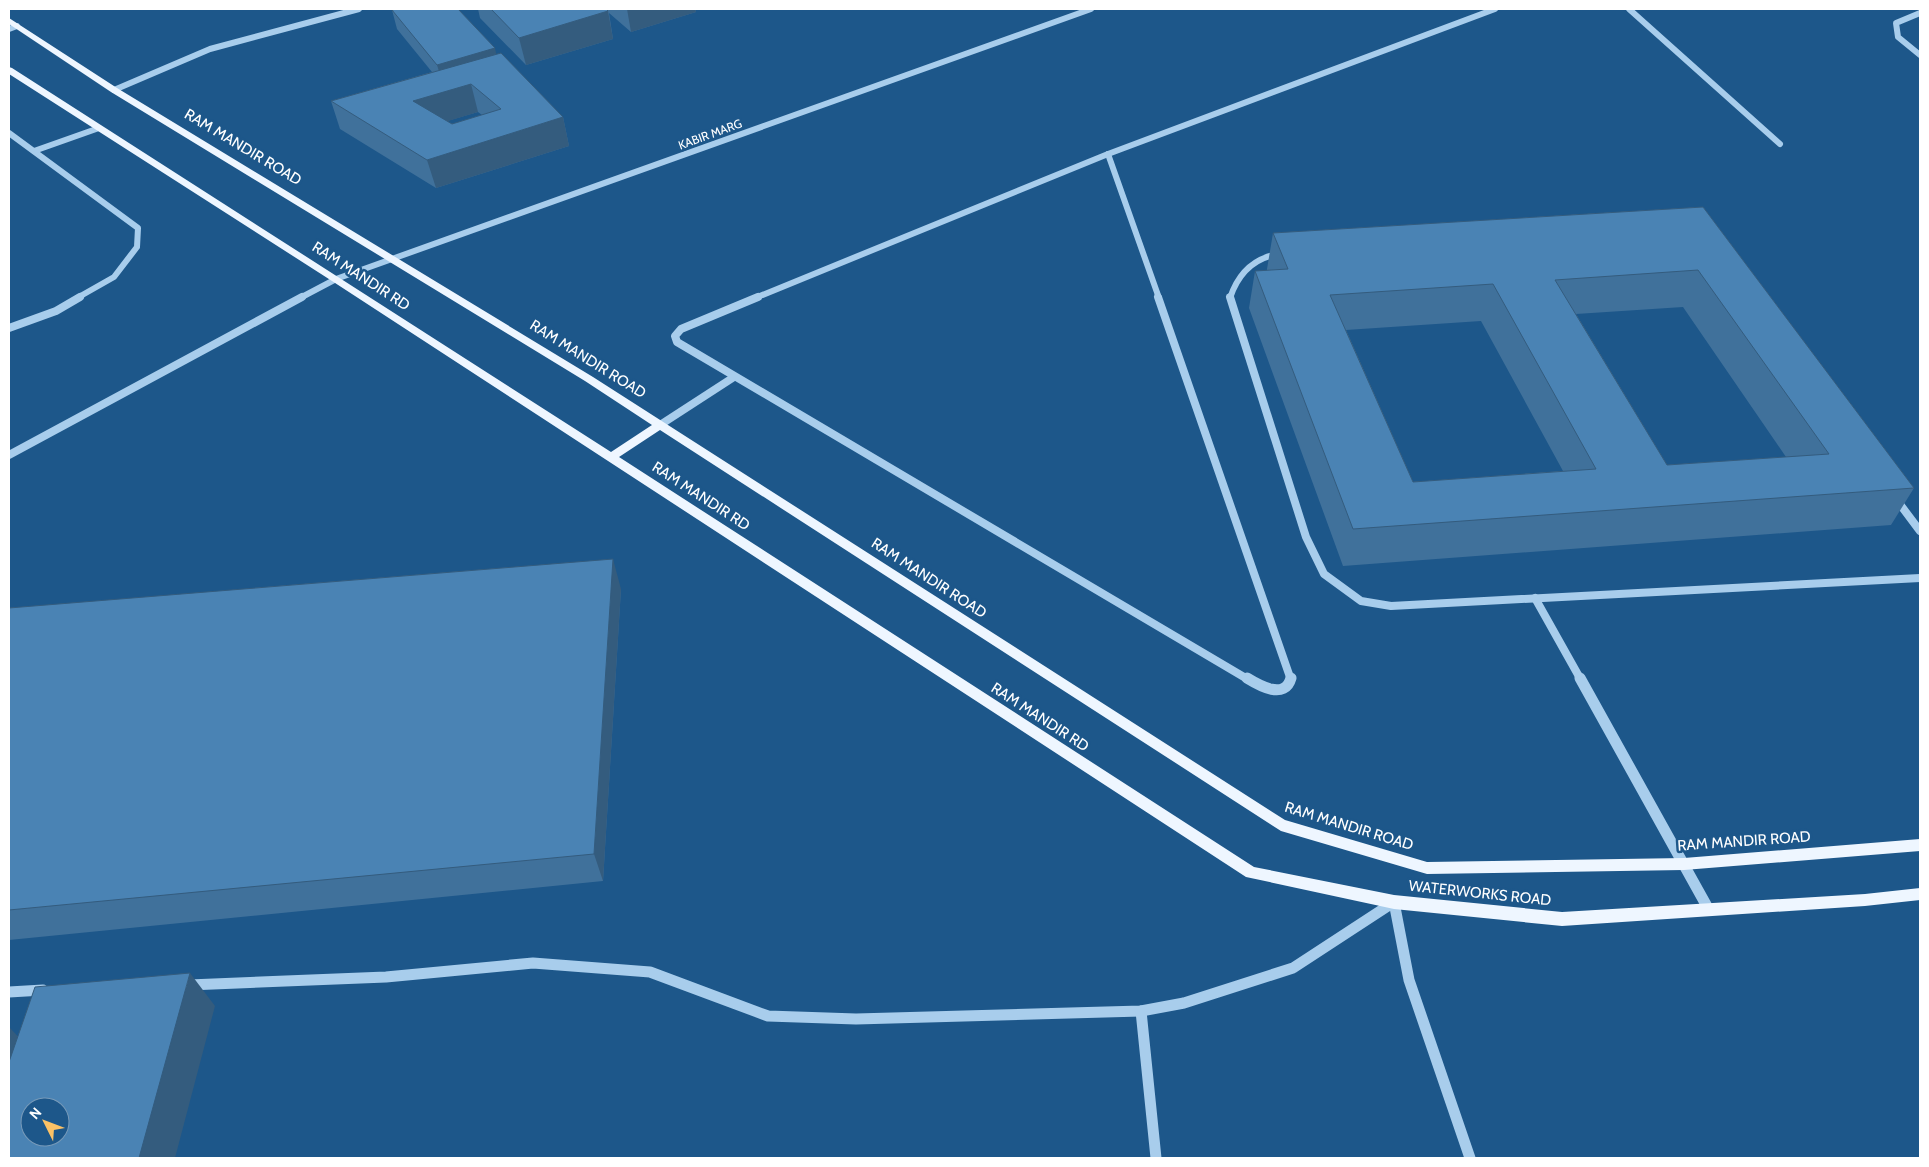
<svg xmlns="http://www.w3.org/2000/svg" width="1929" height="1167" font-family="Cabin,sans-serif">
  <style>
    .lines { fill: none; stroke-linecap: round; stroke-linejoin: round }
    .minor-far2 { stroke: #a8cdec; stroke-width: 6 }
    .minor-far1 { stroke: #a8cdec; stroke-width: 8 }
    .minor { stroke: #a8cdec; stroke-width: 11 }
    .major { fill: #eef6ff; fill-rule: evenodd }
    .wall { fill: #40719b; fill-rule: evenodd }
    .shaded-wall { fill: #345c7e }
    .building { fill: #4a83b4; stroke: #345c7e; fill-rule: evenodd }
    .labels { text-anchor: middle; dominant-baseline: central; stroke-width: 5; stroke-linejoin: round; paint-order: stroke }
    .far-street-label { font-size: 12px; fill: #fff; stroke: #1d578a }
    .street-label { font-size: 15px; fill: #fff; stroke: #1d578a }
  </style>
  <rect width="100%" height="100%" fill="#1d578a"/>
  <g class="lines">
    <!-- minor-far2 -->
    <g class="minor-far2">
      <path d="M1629 9 1780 144"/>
      <path d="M1920 13 1896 23 1898 37 1920 55"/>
      <path d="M9 29 17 26"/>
      <path d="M114 90 210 49 359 9"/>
      <path d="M9 133 138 228 137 247 114 277 77 298"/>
      <path d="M34 151 99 128"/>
      <path d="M1108 154 1159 298"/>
      <path d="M1108 154 1495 9"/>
      <path d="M300 298 336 279 1091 9"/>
      <path d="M755 298 1108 154"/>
      <path d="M1230 298C1238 274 1253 258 1279 254"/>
    </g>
    <!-- minor-far1 -->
    <g class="minor-far1">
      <path d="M758 297 681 329 675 336 677 342 1249 680"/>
      <path d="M1158 297 1291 680"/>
      <path d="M1230 297 1306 537 1324 574 1361 601 1391 606 1920 578"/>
      <path d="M9 328 56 311 80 297"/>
      <path d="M660 425 734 377"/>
      <path d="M9 455 302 297"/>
      <path d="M1896 499 1920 531"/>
      <path d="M1535 598 1581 680"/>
    </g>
    <!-- minor -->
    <g class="minor">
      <path d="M1247 678C1260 686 1285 700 1291 678"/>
      <path d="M1580 678 1709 910"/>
      <path d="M189 985 386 977 533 963 650 972 768 1016 856 1019 1141 1011 1184 1003 1293 968 1394 902 1409 980 1470 1158"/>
      <path d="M9 992 43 990"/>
      <path d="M1141 1011 1156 1158"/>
    </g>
    <!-- major -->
    <path class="major" d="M9 18 117 88 593 377 1285 820 1427 862 1684 858 1920 839V851L1684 870 1427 874 1281 831 660 430 619 457 1254 867 1394 895 1562 912 1865 894 1920 888V900L1865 906 1562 926 1394 909 1246 877 332 281 9 74V67L12 68 611 452 652 425 585 381 111 92 9 24Z"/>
  </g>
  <!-- wall -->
  <g class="wall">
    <path d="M478 9H695L696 12 631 32 609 13 613 39 526 65 480 18Z"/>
    <path d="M392 10 496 54 563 117 569 146 436 188 340 129 331 101 432 72 397 29ZM478 112 482 115 452 124 447 121Z"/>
    <path d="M1703 207 1914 488 1891 525 1343 566 1249 308 1255 271H1267V269L1273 233ZM1683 307 1786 457 1667 465 1576 314ZM1481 321 1563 471 1413 482 1346 330Z"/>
    <path d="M621 589 603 881 9 940V608Z"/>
  </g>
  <!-- shaded-wall -->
  <g class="shaded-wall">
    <path d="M627 9H695L696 12 631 32Z"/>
    <path d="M608 11 613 39 526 65 519 38Z"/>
    <path d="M495 48 499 67 443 84 437 65Z"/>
    <path d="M471 84 478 112 422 129 413 101Z"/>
    <path d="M563 117 569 146 436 188 427 160Z"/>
    <path d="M613 559 621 589 603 881 594 854Z"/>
    <path d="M190 973 215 1006 175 1158H139Z"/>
    <path d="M9 1027 30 1049 9 1123Z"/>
  </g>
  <!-- building -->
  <g class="building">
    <path d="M397 9H458L495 48 437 65 392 10Z"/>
    <path d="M491 9H606L608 11 519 38Z"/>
    <path d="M501 53 563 117 427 160 331 101ZM471 84 501 109 452 124 413 101Z"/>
    <path d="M1703 207 1914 488 1353 529 1255 271 1288 269 1273 233ZM1698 270 1829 454 1667 465 1555 280ZM1493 284 1596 469 1413 482 1330 295Z"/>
    <path d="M613 559 594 854 9 910V608Z"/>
    <path d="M190 973 139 1158H9V1062L35 987ZM30 1107H60V1137H30Z"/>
  </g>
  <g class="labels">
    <!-- far-street labels -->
    <g class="far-street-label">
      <text transform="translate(710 134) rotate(-20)">KABIR MARG</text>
    </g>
    <!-- street labels -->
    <g class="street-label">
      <text transform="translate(243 147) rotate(31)">RAM MANDIR ROAD</text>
      <text transform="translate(361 276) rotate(33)">RAM MANDIR RD</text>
      <text transform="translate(588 359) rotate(32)">RAM MANDIR ROAD</text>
      <text transform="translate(701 496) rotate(33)">RAM MANDIR RD</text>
      <text transform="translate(929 578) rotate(33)">RAM MANDIR ROAD</text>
      <text transform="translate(1040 717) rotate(33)">RAM MANDIR RD</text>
      <text transform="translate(1349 826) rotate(17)">RAM MANDIR ROAD</text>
      <text transform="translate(1744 841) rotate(-4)">RAM MANDIR ROAD</text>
      <text transform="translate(1480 893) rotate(6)">WATERWORKS ROAD</text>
    </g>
  </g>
  <!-- border -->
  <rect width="1929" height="1167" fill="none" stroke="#ffffff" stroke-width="20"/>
  <!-- north arrow -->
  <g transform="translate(45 1122) rotate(312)"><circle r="24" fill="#1d578a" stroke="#779ab9"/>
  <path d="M0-4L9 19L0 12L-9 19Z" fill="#fcc266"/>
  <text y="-8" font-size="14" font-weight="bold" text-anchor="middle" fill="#ffffff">N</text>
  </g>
</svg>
